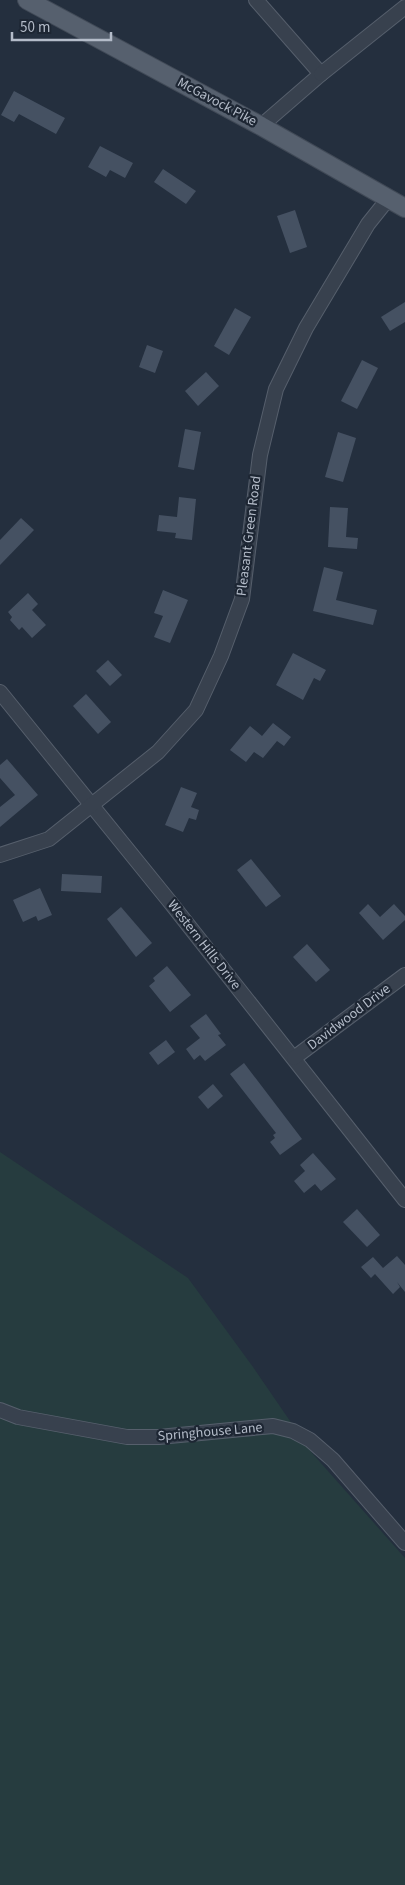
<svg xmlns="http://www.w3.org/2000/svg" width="405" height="1885" font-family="'Source Sans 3',sans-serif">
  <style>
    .green { fill: #263c3f }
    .building { fill: #455162 }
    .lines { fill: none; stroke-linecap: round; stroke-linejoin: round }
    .minor-casing { stroke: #565f6c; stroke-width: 16 }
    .major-casing { stroke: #414a57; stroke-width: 20 }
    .minor { stroke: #38414e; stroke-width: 14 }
    .major { stroke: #56606e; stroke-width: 18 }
    .labels { text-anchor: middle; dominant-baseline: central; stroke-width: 4.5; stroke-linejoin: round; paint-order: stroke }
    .street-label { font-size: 14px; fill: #b4bcc9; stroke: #1d2633 }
  </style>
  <rect width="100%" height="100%" fill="#242f3e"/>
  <!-- green -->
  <path class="green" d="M0 1152 188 1278 253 1367 312 1453 405 1558V1885H0Z"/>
  <!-- building -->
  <g class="building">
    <path d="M14 91 65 118 56 134 19 114 14 122 1 115Z"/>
    <path d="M100 146 133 163 125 178 110 170 106 177 88 167Z"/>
    <path d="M163 169 196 191 186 204 154 182Z"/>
    <path d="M295 210 307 247 290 253 277 216Z"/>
    <path d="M405 302V322L390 331 381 317Z"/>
    <path d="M235 308 251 317 229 355 214 346Z"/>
    <path d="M147 345 163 351 155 373 139 367Z"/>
    <path d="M362 360 378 368 357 409 341 401Z"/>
    <path d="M206 372 219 386 198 406 185 391Z"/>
    <path d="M185 429 201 432 194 470 178 467Z"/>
    <path d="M338 432 356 438 343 482 325 477Z"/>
    <path d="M179 497 196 499 192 540 175 538 176 533 157 531 159 515 177 517Z"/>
    <path d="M330 507 348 508 346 537 358 538 357 549 328 547Z"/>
    <path d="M21 518 34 530 0 565V540Z"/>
    <path d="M324 567 343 572 336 600 377 610 373 625 313 611Z"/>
    <path d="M163 590 188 600 170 643 154 637 163 616 154 613Z"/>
    <path d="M28 593 38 604 32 610 46 625 32 638 22 627 19 630 10 620 12 617 8 612Z"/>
    <path d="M293 653 326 670 320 681 314 678 303 700 276 685Z"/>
    <path d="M108 660 122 675 110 686 96 671Z"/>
    <path d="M86 694 111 722 98 734 73 706Z"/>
    <path d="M273 723 291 737 284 746 277 741 263 758 254 752 246 762 230 750 250 726 262 736Z"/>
    <path d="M7 759 38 795 0 827V807L15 795 0 778V765Z"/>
    <path d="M181 787 197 793 191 807 199 810 196 820 189 818 183 832 165 825Z"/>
    <path d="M251 859 281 896 266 907 237 870Z"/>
    <path d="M62 874 102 876 101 893 61 891Z"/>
    <path d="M40 888 52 915 38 921 36 916 23 922 13 900Z"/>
    <path d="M368 904 380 917 394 904 405 916V920L383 940 359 913Z"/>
    <path d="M121 907 152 943 136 957 107 919Z"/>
    <path d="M307 944 330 970 316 982 293 957Z"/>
    <path d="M167 966 191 995 170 1012 149 986 155 981 153 978Z"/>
    <path d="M206 1014 221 1034 218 1035 226 1045 205 1061 200 1055 194 1060 186 1049 200 1038 190 1026Z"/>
    <path d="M166 1040 175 1052 158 1065 149 1053Z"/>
    <path d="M244 1063 302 1139 280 1155 270 1142 275 1138 273 1135 276 1133 230 1074Z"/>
    <path d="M213 1084 223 1096 208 1109 198 1097Z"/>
    <path d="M313 1153 336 1179 321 1191 315 1184 304 1193 294 1181 305 1171 300 1165Z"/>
    <path d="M357 1209 380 1235 367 1247 343 1222Z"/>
    <path d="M397 1256 405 1265V1292L397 1282 400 1287 393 1294 375 1274 371 1278 361 1267 373 1257 383 1268Z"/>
  </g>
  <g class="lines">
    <!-- minor casing -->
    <g class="minor-casing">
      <g id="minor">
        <path d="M256 0 321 74 261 126"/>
        <path d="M321 74 405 7"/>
        <path d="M0 692 170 902 405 1200"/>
        <path d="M0 855 49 839 158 752 196 710 221 656 242 599 260 455 276 389 306 328 368 224 388 199"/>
        <path d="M294 1058 405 975"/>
        <path d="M0 1410 18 1417 127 1437H159L273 1426 293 1431 310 1440 333 1460 405 1543"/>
      </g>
    </g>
    <!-- major casing -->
    <g class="major-casing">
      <path id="major" d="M27 0 261 126 405 208"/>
    </g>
    <!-- minor -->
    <use href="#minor" class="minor"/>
    <!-- major -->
    <use href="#major" class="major"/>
  </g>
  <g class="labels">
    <!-- street labels -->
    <g class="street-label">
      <text transform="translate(217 102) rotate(28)">McGavock Pike</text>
      <text transform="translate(249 536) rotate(-83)">Pleasant Green Road</text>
      <text transform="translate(204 945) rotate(52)">Western Hills Drive</text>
      <text transform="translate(349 1017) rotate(-37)">Davidwood Drive</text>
      <text transform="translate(210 1432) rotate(-5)">Springhouse Lane</text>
    </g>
  </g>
  <!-- scale -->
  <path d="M12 32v8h99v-8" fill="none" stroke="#b4bcc9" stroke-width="2.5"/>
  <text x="20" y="32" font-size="15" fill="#b4bcc9" stroke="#1d2633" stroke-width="4" paint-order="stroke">50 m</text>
</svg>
